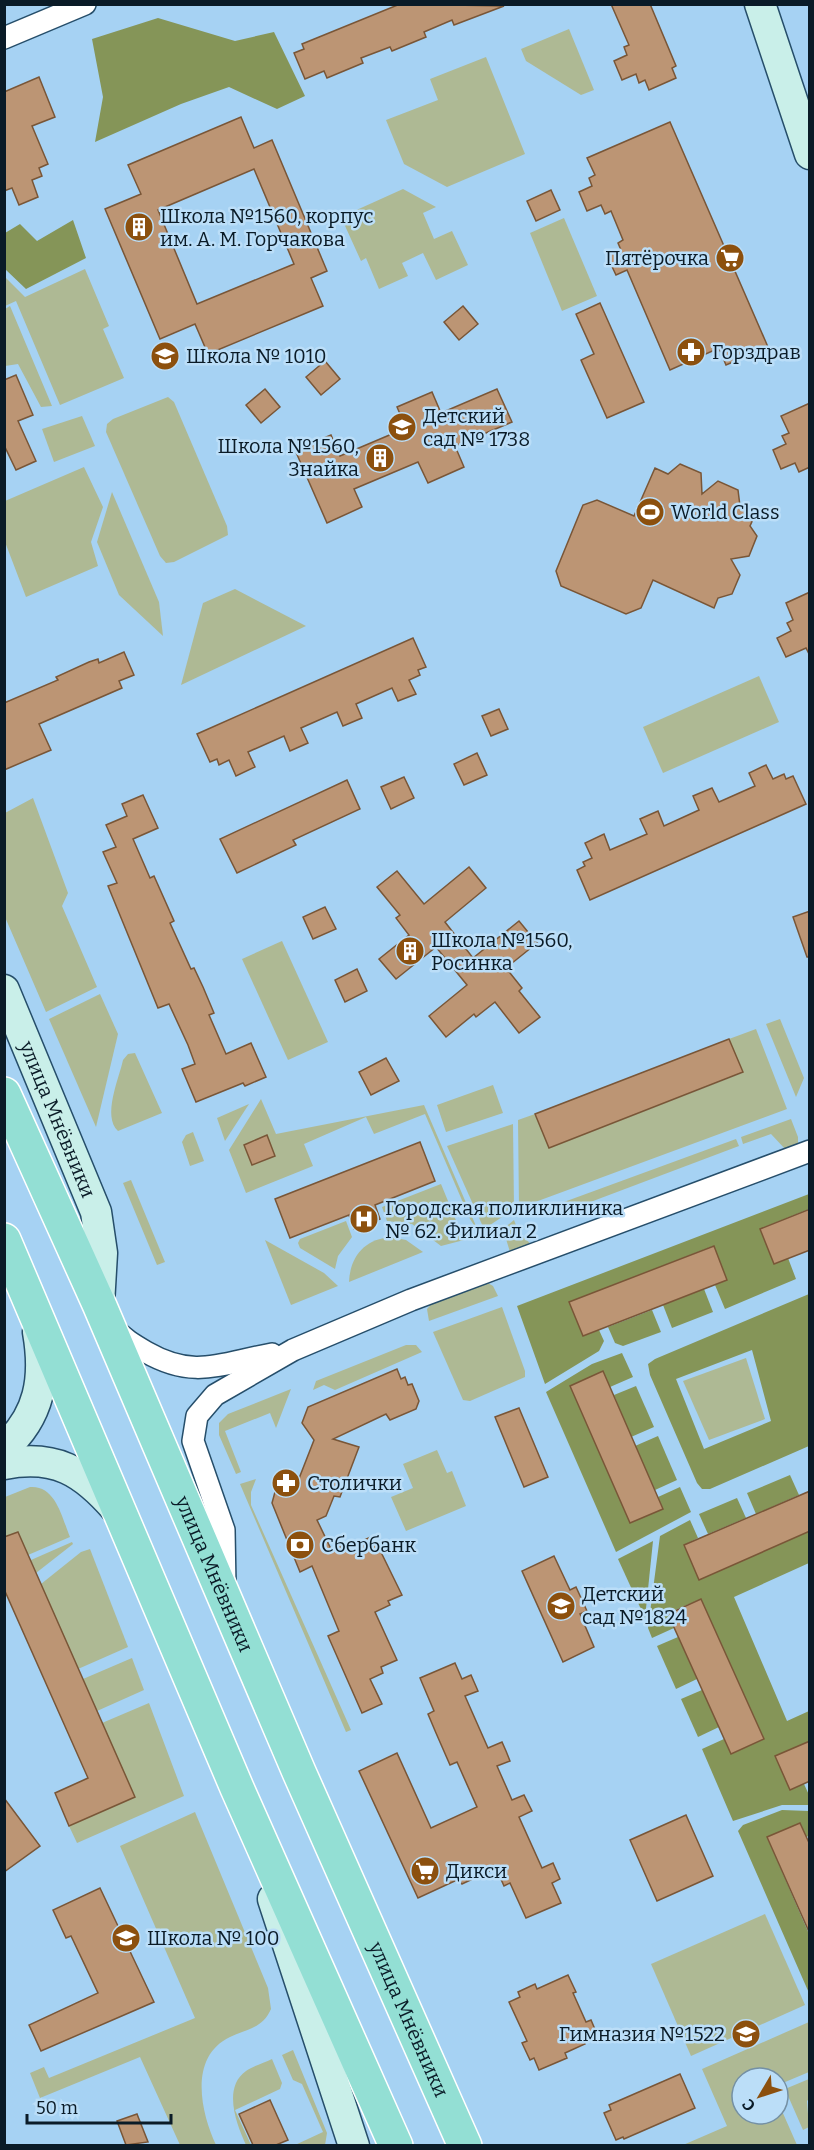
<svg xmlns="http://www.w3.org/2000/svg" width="814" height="2150" font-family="Bitter,serif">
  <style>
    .green { fill: #aeb994 }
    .forest { fill: #859558; fill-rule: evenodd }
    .building { fill: #bc9574; stroke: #795637; stroke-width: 1.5; fill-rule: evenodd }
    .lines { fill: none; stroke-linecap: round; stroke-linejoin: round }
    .street-casing { stroke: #264e6a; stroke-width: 24 }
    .secondary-casing { stroke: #264e6a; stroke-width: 33 }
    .primary-casing { stroke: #fff; stroke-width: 36 }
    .street { stroke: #fff; stroke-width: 21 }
    .secondary { stroke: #c9efe9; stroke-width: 30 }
    .primary { stroke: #93dfd4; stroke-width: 33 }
    .labels { text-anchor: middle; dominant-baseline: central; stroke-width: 5; stroke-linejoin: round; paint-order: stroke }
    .poi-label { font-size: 20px; fill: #0a1b27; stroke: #bbdef8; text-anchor: start }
    .street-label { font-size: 20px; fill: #0a1b27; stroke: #bbdef8 }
  </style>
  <rect width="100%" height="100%" fill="#a6d2f3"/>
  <!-- green -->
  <g class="green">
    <path d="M569 29 594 90 581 95 526 61 521 49Z"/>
    <path d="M486 57 525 154 447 187 404 164 386 120 438 100 430 79Z"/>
    <path d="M403 189 436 207 423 213 434 239 452 231 468 265 436 280 423 253 402 263 408 276 379 289 366 258 361 261 341 217Z"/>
    <path d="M564 218 597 296 562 311 530 233Z"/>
    <path d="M85 269 109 326 103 329 124 378 60 405 16 301 5 306V277L25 297Z"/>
    <path d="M10 306 52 406 41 407 18 364 5 366V309Z"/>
    <path d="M168 397 174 402 227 526 228 535 174 562 166 563 160 556 106 432 107 424 113 419Z"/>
    <path d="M82 416 95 446 54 462 42 429Z"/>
    <path d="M84 467 103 507 91 542 98 566 26 597 5 542V501Z"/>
    <path d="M112 492 159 602 163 636 119 595 97 542Z"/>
    <path d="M235 589 306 626 181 685 203 603Z"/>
    <path d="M759 676 779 722 663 773 643 727Z"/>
    <path d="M33 798 68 893 62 906 97 987 46 1012 5 917V813Z"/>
    <path d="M282 941 328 1042 288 1060 242 959Z"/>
    <path d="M100 994 118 1034 96 1127 49 1019Z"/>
    <path d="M780 1019 804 1078 796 1097 766 1024Z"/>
    <path d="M756 1029 787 1109 519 1208 518 1120 535 1114 549 1148 742 1073 729 1039Z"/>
    <path d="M135 1053 162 1113 118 1131C102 1116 119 1079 123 1060L128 1054Z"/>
    <path d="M493 1085 503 1113 446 1132 437 1105Z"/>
    <path d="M261 1099 276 1134 424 1105 479 1233 470 1219 425 1114 374 1134 366 1117 304 1144 313 1166 246 1193 229 1150Z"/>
    <path d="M249 1104 225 1141 217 1118Z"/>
    <path d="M791 1119 798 1137V1145L786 1150 771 1134 743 1144 741 1137Z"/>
    <path d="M513 1124 514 1209 484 1229 447 1146Z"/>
    <path d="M193 1132 204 1161 190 1166 182 1142 186 1135Z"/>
    <path d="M736 1139 739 1146 556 1215 553 1206Z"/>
    <path d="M131 1180 165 1262 157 1265 123 1183Z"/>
    <path d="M441 1184 464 1240 441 1246 412 1224 387 1221 382 1207Z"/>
    <path d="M514 1220 519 1233 532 1245 510 1252 503 1229Z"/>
    <path d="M346 1221 352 1237 338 1256 335 1269 300 1248 298 1243 300 1239Z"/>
    <path d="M391 1237 406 1240 423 1252 349 1282C350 1256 365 1239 391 1237Z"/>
    <path d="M265 1240 324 1273 338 1286 291 1305Z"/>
    <path d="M486 1282 493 1286 498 1296 429 1321 427 1309 434 1301Z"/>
    <path d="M502 1307 525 1371V1377L470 1401 463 1400 433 1332Z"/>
    <path d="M406 1345H416L422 1352 335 1390 324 1385 313 1390 316 1381Z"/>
    <path d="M746 1358 765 1419 709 1440 683 1381Z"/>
    <path d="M291 1389 276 1428 270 1413 225 1431 241 1472 236 1474 219 1435V1423L228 1414Z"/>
    <path d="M437 1450 447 1473 452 1471 466 1506 406 1531 391 1497 413 1488 403 1464Z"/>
    <path d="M256 1479 251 1492V1505L351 1730 346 1732 240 1484Z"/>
    <path d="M30 1487C56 1485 62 1518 70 1537L28 1555 18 1532 5 1537V1497Z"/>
    <path d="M72 1542 73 1544 36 1573 31 1560Z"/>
    <path d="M90 1549 128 1647 78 1669 41 1584 81 1552Z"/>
    <path d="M132 1658 144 1690 97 1711 83 1679Z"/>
    <path d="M149 1703 184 1796 77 1843 69 1826 135 1797 102 1723Z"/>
    <path d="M195 1812 268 1988 271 2009C263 2028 247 2029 230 2037 188 2057 201 2113 216 2145H180L140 2057 40 2098 30 2073 44 2067 49 2078 195 2018 120 1846Z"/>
    <path d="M765 1914 805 2005 691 2056 651 1964Z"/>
    <path d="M809 2022V2072L778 2085V2078H742V2114H778V2102L797 2145H683L727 2126 702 2069Z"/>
    <path d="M293 2050 327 2133 325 2145H295L323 2132 302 2084 293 2080 282 2055Z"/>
    <path d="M272 2059 282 2083 280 2089 235 2110 251 2145H246C237 2125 222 2088 246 2071 253 2066 264 2063 272 2059Z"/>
    <path d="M809 2079V2099L807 2101 809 2127 803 2130 785 2089Z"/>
  </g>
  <!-- forest -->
  <g class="forest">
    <path d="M158 18 235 41 274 32 305 96 277 109 229 87 181 104 95 142 103 97 92 39Z"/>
    <path d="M73 220 86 258 26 289 5 269V233L20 224 37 241Z"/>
    <path d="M809 1194V1209L760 1229 774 1264 788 1258 796 1279 725 1309 715 1285 727 1280 713 1246 570 1302 583 1336 599 1330 604 1341 599 1351 545 1384 517 1306Z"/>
    <path d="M704 1289 713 1312 672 1328 663 1305Z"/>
    <path d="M809 1294V1446L710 1489H702L697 1483 650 1375 648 1364 655 1359ZM752 1350 771 1421 704 1449 676 1379Z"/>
    <path d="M652 1310 661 1332 623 1346 615 1343 608 1327Z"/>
    <path d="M622 1353 633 1377 610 1387 603 1372 570 1386 630 1523 663 1509 658 1497 680 1487 691 1512 616 1552 546 1392 592 1364Z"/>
    <path d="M636 1386 654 1427 631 1437 614 1395Z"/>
    <path d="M658 1436 677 1480 655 1490 635 1446Z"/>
    <path d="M790 1475 799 1495 756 1514 747 1493Z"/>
    <path d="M737 1498 746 1518 708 1534 699 1514Z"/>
    <path d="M690 1520 698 1538 684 1545 699 1579 809 1531V1563L734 1597 787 1721 809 1711V1741L790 1790 804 1784 809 1795V1805H782L733 1821 702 1749 724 1739 731 1754 764 1739 701 1599 668 1613 674 1628 652 1638 648 1628 660 1536Z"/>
    <path d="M653 1541 645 1618 618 1559Z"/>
    <path d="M678 1637 697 1679 676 1689 657 1646Z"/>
    <path d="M702 1690 719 1727 698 1737 681 1699Z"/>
    <path d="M782 1810 809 1811V1836L806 1837 800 1823 767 1837 809 1934V1993L738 1831 743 1825Z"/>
  </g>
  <!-- building -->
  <g class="building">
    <path d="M400 4 504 6 454 25 452 20 424 32 426 37 392 51 390 47 361 58 363 63 327 78 324 71 305 79 294 53 304 49 302 44Z"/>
    <path d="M611 4H650L676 66 672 68 676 78 649 90 645 80 639 83 636 74 622 80 614 61 627 55 624 47 629 45Z"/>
    <path d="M39 77 55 117 32 126 48 164 39 168 42 176 32 180 38 197 19 205 12 188 4 191V92Z"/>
    <path d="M241 117 254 148 272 140 327 271 311 278 323 306 208 354 195 324 160 339 105 209 141 194 128 165ZM254 169 294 264 197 304 158 210Z"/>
    <path d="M670 122 768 347 726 365 719 348 670 370 627 270 616 275 607 256 621 250 618 243 623 240 611 211 605 214 601 205 587 211 579 192 592 186 589 178 595 175 587 158Z"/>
    <path d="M551 190 560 210 536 221 527 201Z"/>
    <path d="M600 303 644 402 607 418 581 360 594 354 576 314Z"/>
    <path d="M463 306 478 324 459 340 444 322Z"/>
    <path d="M325 361 340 379 321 395 306 377Z"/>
    <path d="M16 375 33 415 18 421 36 461 16 470 4 445V380Z"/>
    <path d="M265 389 280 407 261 423 246 405Z"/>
    <path d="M497 389 512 422 455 446 464 467 428 483 418 462 354 489 362 507 327 523 295 450 331 435 340 456 406 428 397 407 432 392 441 413Z"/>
    <path d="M810 403V467L799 472 795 463 781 469 773 450 786 444 782 436 789 433 781 416Z"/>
    <path d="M680 464 701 473 702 494 718 481 738 490 740 506 756 513 750 526 757 536 749 556 731 559 740 575 732 594 718 598 714 608 653 580 641 608 626 614 561 586 556 571 583 505 597 500 634 516 655 468 668 474Z"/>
    <path d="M810 592V656L806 648 786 657 777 638 791 631 787 623 793 620 786 603Z"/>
    <path d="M413 638 426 667 418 670 420 675 409 680 416 694 398 701 392 688 356 704 362 718 343 726 337 712 301 728 308 743 290 751 284 736 248 752 255 767 236 776 229 760 219 765 217 759 210 762 197 734Z"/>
    <path d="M124 652 134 675 119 681 122 688 39 724 51 750 4 770V703L58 680 56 677 89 662 98 659 99 663Z"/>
    <path d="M499 709 508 729 491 736 482 716Z"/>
    <path d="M477 753 487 775 464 785 454 764Z"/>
    <path d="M766 765 773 779 784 774 786 779 793 776 806 804 590 900 577 870 585 866 583 862 592 858 585 843 604 834 610 850 647 834 640 819 658 811 664 826 699 810 693 796 712 788 719 802 755 786 749 773Z"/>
    <path d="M404 777 414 798 391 809 381 787Z"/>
    <path d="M347 780 360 809 293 840 296 845 237 873 220 839Z"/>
    <path d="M143 795 158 828 133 839 150 878 154 876 174 921 170 923 191 969 194 968 203 987 214 1013 209 1015 226 1054 251 1043 266 1077 245 1086 243 1083 196 1102 182 1069 195 1064 188 1045 169 1004 158 1008 108 886 117 883 103 852 116 847 106 825 127 816 122 804Z"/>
    <path d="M469 867 486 888 445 922 473 958 519 921 537 943 506 968 522 988 519 991 540 1017 519 1033 495 1002 476 1017 474 1014 446 1037 429 1016 467 985 436 947 396 979 379 959 409 935 396 918 400 915 377 887 397 871 424 904Z"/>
    <path d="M325 907 336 929 313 939 303 917Z"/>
    <path d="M810 911V957H807L793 917Z"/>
    <path d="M357 969 367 991 345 1002 335 980Z"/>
    <path d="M729 1039 743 1072 549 1148 535 1114Z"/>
    <path d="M386 1058 399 1081 371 1095 359 1072Z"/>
    <path d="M267 1135 275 1156 252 1165 244 1145Z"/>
    <path d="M420 1142 435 1181 375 1205 380 1219 354 1229 349 1215 290 1238 275 1199Z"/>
    <path d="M810 1209V1250L774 1264 760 1229Z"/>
    <path d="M714 1246 727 1280 583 1336 569 1302Z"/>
    <path d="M397 1369 401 1379 405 1377 408 1385 412 1384 419 1401 416 1409 390 1420 386 1414 333 1439 359 1447 340 1497 334 1496 326 1516 317 1520 331 1549 340 1545 342 1550 373 1536 402 1595 388 1601 390 1605 375 1612 397 1660 381 1667 383 1673 370 1679 382 1704 362 1713 328 1636 339 1631 312 1566 300 1572 272 1503 278 1481 285 1477 298 1481 314 1440 302 1423 308 1407Z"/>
    <path d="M603 1371 663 1509 630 1523 570 1386Z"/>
    <path d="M519 1408 548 1477 524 1487 495 1417Z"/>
    <path d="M810 1491V1531L699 1580 684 1545Z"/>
    <path d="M18 1532 135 1797 69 1826 55 1793 88 1778 4 1589V1537Z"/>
    <path d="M554 1556 570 1590 576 1587 587 1611 580 1614 594 1647 563 1662 522 1571Z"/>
    <path d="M701 1599 764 1739 731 1754 668 1614Z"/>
    <path d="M455 1663 462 1679 471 1675 478 1691 465 1696 488 1748 502 1742 506 1751 510 1761 497 1766 512 1800 524 1795 532 1811 519 1817 542 1868 553 1863 560 1879 552 1883 561 1903 526 1918 510 1883 504 1886 496 1868 462 1884 459 1879 418 1898 359 1771 397 1753 431 1828 477 1807 457 1762 450 1765 436 1733 428 1714 434 1711 420 1678Z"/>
    <path d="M810 1741V1781L790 1790 775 1756Z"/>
    <path d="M4 1798 40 1846 4 1872Z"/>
    <path d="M686 1815 713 1876 657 1901 630 1840Z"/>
    <path d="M800 1823 810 1845V1934L767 1837Z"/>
    <path d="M100 1888 154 2002 41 2051 29 2025 98 1993 71 1936 66 1938 53 1910Z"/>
    <path d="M568 1975 576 1992 573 1993 586 2022 591 2020 597 2034 583 2040 585 2044 565 2053 567 2058 539 2070 534 2058 530 2060 522 2043 527 2041 509 2002 520 1997 518 1992 535 1984 537 1989Z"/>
    <path d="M680 2074 695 2108 624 2139 623 2137 616 2140 604 2113 611 2110 609 2105Z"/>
    <path d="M270 2100 288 2140 276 2145H253L239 2114Z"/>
    <path d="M137 2114 148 2142 126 2145 117 2121Z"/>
  </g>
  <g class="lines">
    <!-- street casing -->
    <g class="street-casing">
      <g id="street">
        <path d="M4 38 85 4"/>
        <path d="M113 1327C122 1338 134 1345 146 1352 195 1380 221 1363 272 1354"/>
        <path d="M225 1587 224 1530 193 1441 197 1416 215 1395 293 1350 411 1300 810 1151"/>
      </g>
    </g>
    <!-- secondary casing -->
    <g class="secondary-casing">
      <g id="secondary">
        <path d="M760 4 810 154"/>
        <path id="s1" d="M4 990 96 1212 102 1253 99 1304"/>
        <path d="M4 1448C40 1416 46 1378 38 1332"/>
        <path d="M4 1464C55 1454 83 1471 116 1509"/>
        <path d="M273 1899 354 2146"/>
      </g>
    </g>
    <!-- primary casing -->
    <g class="primary-casing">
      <g id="primary">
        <path id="s2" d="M4 1094 99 1304 299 1772 465 2146"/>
        <path d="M4 1240 237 1788 396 2146"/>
      </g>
    </g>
    <!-- street -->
    <use href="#street" class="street"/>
    <!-- secondary -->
    <use href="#secondary" class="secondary"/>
    <!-- primary -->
    <use href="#primary" class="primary"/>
  </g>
  <!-- icons -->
  <defs>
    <g id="building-disc" transform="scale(1.5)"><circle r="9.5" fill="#8c500e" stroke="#bbdef8"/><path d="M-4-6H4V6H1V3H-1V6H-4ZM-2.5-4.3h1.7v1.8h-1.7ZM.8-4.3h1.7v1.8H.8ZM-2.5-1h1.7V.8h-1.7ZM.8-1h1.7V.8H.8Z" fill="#fff"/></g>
    <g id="supermarket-disc" transform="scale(1.5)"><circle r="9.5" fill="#8c500e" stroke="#bbdef8"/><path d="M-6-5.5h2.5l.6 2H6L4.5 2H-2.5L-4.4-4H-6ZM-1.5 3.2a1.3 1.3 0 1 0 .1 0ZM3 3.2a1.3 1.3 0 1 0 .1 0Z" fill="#fff"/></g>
    <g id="pharmacy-disc" transform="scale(1.5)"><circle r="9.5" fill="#8c500e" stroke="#bbdef8"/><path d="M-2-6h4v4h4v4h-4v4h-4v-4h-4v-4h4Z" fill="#fff"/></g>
    <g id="school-disc" transform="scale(1.5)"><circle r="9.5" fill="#8c500e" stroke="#bbdef8"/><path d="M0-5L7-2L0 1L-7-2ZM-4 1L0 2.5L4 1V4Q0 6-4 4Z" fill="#fff"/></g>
    <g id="stadium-disc" transform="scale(1.5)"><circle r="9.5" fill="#8c500e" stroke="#bbdef8"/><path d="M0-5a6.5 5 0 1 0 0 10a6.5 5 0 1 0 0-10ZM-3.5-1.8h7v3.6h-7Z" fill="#fff"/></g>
    <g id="hospital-disc" transform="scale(1.5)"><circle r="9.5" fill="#8c500e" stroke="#bbdef8"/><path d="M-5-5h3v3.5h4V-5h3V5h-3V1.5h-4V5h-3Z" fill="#fff"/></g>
    <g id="bank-disc" transform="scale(1.5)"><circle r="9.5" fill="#8c500e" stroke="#bbdef8"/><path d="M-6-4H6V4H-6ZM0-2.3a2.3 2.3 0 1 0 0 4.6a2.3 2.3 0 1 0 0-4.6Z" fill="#fff"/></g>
  </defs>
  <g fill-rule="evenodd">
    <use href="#building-disc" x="139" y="227"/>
    <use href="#supermarket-disc" x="730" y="258"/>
    <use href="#pharmacy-disc" x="691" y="352"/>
    <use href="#school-disc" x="165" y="356"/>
    <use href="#school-disc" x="402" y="427"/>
    <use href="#building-disc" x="380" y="458"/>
    <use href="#stadium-disc" x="650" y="512"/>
    <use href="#building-disc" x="410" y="951"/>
    <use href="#hospital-disc" x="364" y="1219"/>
    <use href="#pharmacy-disc" x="286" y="1483"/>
    <use href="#bank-disc" x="300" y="1545"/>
    <use href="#school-disc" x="561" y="1606"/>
    <use href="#supermarket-disc" x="425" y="1871"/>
    <use href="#school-disc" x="126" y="1938"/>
    <use href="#school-disc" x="746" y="2034"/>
  </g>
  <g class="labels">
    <!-- poi labels -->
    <g class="poi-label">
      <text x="160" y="216">Школа №1560, корпус<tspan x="160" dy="23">им. А. М. Горчакова</tspan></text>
      <text x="709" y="258" text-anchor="end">Пятёрочка</text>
      <text x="712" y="352">Горздрав</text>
      <text x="186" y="356">Школа № 1010</text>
      <text x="423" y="416">Детский<tspan x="423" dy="23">сад № 1738</tspan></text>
      <text x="359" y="446" text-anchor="end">Школа №1560,<tspan x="359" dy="23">Знайка</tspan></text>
      <text x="671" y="512">World Class</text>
      <text x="431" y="940">Школа №1560,<tspan x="431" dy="23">Росинка</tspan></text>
      <text x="385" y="1208">Городская поликлиника<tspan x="385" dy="23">№ 62. Филиал 2</tspan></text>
      <text x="307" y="1483">Столички</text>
      <text x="321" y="1545">Сбербанк</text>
      <text x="582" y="1594">Детский<tspan x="582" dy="23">сад №1824</tspan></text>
      <text x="446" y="1871">Дикси</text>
      <text x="147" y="1938">Школа № 100</text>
      <text x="725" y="2034" text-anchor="end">Гимназия №1522</text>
    </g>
    <!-- street labels -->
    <g class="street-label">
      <text stroke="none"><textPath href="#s1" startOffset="140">улица Мнёвники</textPath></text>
      <text stroke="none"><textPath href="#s2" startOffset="524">улица Мнёвники</textPath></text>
      <text stroke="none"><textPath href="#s2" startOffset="1010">улица Мнёвники</textPath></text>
    </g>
  </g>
  <!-- border -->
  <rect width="814" height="2150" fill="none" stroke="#0a1b27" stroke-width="12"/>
  <!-- north arrow -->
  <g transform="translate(760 2096) rotate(231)"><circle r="28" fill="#bbdef8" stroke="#7490a4" stroke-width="1.5"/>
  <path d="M0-4.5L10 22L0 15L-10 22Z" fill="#8c500e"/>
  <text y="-9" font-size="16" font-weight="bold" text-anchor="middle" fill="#0a1b27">С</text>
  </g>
  <!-- scale -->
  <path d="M27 2114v9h144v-9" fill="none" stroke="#0a1b27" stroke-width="3"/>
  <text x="36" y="2114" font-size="18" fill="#0a1b27" stroke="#bbdef8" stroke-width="4.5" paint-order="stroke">50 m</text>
</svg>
